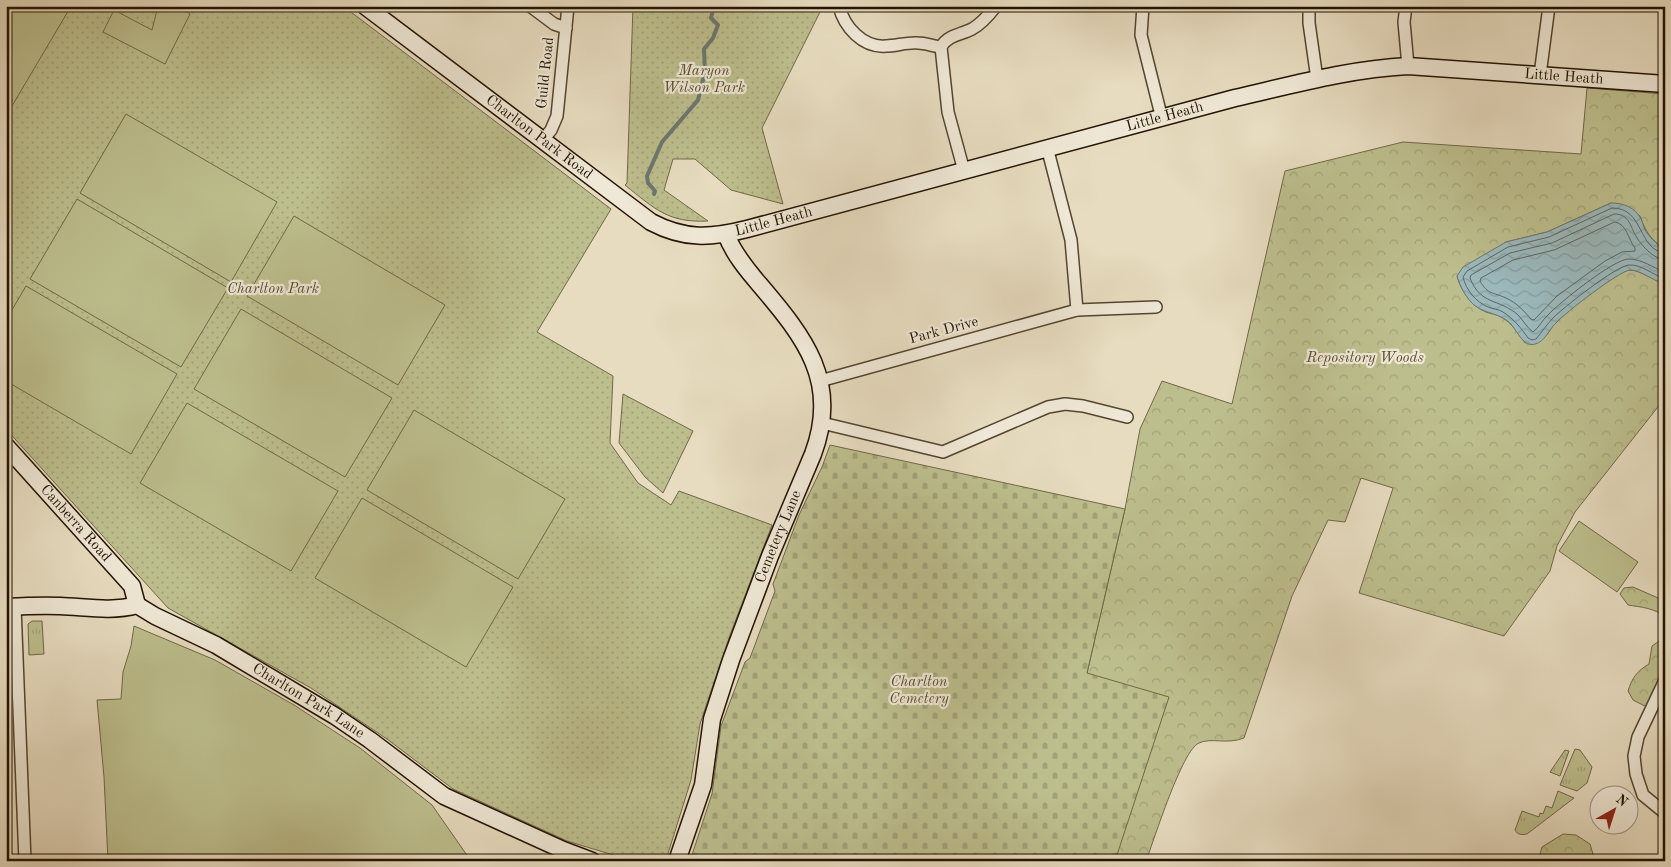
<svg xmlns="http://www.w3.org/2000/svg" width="1671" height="867" font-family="'Old Standard TT',serif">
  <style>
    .grass { fill: url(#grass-tufts); stroke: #706846 }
    .forest { fill: url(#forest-crowns); stroke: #706846 }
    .cemetery { fill: url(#cemetery-stones); stroke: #706846 }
    .park { fill: url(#park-dots); stroke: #706846 }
    .garden { fill: #bdbe8d; stroke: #706846 }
    .water { fill: url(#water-waves); stroke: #6b7771 }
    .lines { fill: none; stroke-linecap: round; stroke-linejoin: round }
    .shore { stroke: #5f665e; stroke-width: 1 }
    .stream { stroke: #6b7771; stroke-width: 4 }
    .street-casing { stroke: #544530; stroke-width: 14 }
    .secondary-casing { stroke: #231300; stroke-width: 19 }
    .street { stroke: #efe8d6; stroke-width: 11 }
    .secondary { stroke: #efe8d6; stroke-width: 16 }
    .labels { text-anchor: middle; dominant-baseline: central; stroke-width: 4.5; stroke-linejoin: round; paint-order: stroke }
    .park-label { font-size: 15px; font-style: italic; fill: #594f31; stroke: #efe8d6 }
    .street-label { font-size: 15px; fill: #231300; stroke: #efe8d6 }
  </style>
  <defs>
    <pattern id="grass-tufts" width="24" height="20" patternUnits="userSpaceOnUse" patternTransform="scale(1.25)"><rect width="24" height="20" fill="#bdbe8d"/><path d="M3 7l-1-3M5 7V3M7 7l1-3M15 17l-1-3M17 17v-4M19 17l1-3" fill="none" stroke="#a2a278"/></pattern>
    <pattern id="forest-crowns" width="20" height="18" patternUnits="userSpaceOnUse" patternTransform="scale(1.25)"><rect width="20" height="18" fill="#bdbe8d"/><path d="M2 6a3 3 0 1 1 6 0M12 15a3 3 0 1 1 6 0" fill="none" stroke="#a2a278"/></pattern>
    <pattern id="cemetery-stones" width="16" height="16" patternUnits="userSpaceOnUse" patternTransform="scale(1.25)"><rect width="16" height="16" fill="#bdbe8d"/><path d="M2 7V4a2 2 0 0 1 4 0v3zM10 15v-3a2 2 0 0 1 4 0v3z" fill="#a2a278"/></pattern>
    <pattern id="park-dots" width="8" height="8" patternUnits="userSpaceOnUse" patternTransform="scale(1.25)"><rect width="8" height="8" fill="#bdbe8d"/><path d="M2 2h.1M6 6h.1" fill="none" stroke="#a2a278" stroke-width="1.8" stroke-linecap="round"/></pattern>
    <pattern id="water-waves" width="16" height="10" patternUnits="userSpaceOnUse" patternTransform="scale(1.25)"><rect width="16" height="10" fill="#9bb9bd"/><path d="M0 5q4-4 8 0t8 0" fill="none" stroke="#859ea1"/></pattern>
  </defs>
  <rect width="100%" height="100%" fill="#e7dcc0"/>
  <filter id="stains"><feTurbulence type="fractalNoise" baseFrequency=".004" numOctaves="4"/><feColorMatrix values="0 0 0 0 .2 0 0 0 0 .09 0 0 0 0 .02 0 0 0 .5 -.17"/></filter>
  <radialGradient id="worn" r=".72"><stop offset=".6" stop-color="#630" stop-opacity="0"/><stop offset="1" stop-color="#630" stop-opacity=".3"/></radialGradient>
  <!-- grass -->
  <g class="grass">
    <path d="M32 621H42L44 654 29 655 28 624Z"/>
    <path d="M1575 749 1580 750 1592 767 1587 783 1577 791 1560 785Z"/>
    <path d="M1565 750 1569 751 1560 776 1550 772Z"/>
    <path d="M1558 791 1574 798 1527 834C1523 835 1517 835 1515 830L1522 811 1539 817 1540 813 1543 814 1546 806 1552 808Z"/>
  </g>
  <!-- forest -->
  <g class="forest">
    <path d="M1587 88 1665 94V250C1651 239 1646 233 1640 216L1611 203 1547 232 1506 242 1457 276C1461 291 1471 306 1486 312 1491 314 1496 314 1501 317 1512 323 1518 333 1525 343 1531 341 1539 340 1544 337 1549 334 1552 326 1556 322 1566 312 1617 271 1629 270 1638 269 1655 281 1665 284V398L1575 512 1557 546 1550 571 1504 636 1359 593 1393 488 1361 478 1345 522 1328 520 1292 596 1244 738C1226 745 1212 737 1199 743 1182 750 1154 840 1146 861H1112L1146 766 1087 673 1125 509 1140 429 1162 381 1232 404 1285 171 1403 142 1581 154Z"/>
    <path d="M1633 587 1665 601V617C1655 608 1640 607 1628 605L1620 594 1624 588Z"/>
    <path d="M1665 637V687L1651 709 1633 700 1628 691C1632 678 1637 671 1649 664L1652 646Z"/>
    <path d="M1563 834 1576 835 1590 844 1595 861 1544 860 1540 854 1542 847Z"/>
  </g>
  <!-- cemetery -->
  <path class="cemetery" d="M830 445 1125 509 1087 673 1169 697 1115 861H690L712 794 721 726 745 662 750 658 775 591 773 584 799 515 822 467Z"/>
  <!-- park -->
  <g class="park">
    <path d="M6 6H343L611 209 537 332 613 376 610 443 638 483 671 505 679 491 772 525 730 635 700 724 691 780 666 860 633 861 567 841 453 789 387 739 311 688 168 608 6 429Z"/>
    <path d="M633 6H823L762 128 783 204 731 190 695 159H673L664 190 708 221C668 223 655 209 625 185L627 183Z"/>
    <path d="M623 394 693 431 663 493 645 477 619 443Z"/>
  </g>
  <!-- garden -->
  <g class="garden">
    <path d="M6 6H68L70 8 6 116Z"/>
    <path d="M158 6H178L190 14 165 64 103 32 114 10 152 30Z"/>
    <path d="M126 114 277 202 231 282 80 193Z"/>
    <path d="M77 199 228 288 181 367 30 279Z"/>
    <path d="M294 216 445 305 398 385 247 296Z"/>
    <path d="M26 286 177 374 131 454 6 381V320Z"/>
    <path d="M241 309 392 398 345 477 194 389Z"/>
    <path d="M187 403 338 491 291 571 140 483Z"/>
    <path d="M414 410 565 499 518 579 367 490Z"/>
    <path d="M362 498 513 587 466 667 315 578Z"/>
    <path d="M1579 521 1638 562 1617 592 1559 551Z"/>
    <path d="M134 626 215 660 294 705 360 748 432 805 471 861H108L104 777 97 700 121 699 123 672 131 646Z"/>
  </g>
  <!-- water -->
  <path class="water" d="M1611 203C1623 203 1635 207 1641 219 1643 223 1644 229 1647 233 1652 240 1658 245 1665 250V284C1653 281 1641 270 1630 270 1619 271 1565 313 1556 323 1549 329 1545 342 1535 344 1524 348 1517 331 1511 324 1501 313 1485 314 1474 305 1466 298 1460 286 1457 276L1463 267 1506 242 1547 232Z"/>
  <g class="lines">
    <!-- shore -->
    <g class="shore">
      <path d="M1615 222C1627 224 1628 239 1635 248V251L1622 252 1605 261 1557 296 1534 320 1531 319C1524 311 1517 303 1506 298 1493 292 1488 295 1480 281L1481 278 1513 260 1554 250Z"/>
      <path d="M1665 253C1637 250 1645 208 1612 208L1549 237 1508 247 1467 271 1463 277C1466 290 1476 302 1488 307 1493 309 1498 309 1503 312 1514 319 1521 328 1528 338L1532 340 1536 339C1542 332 1547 324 1553 318 1564 307 1616 266 1629 265 1641 264 1653 275 1665 279"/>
      <path d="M1665 260C1654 259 1643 247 1637 238 1630 227 1630 214 1614 214L1552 243 1510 253 1471 275 1470 278C1481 306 1499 298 1518 315 1523 320 1527 328 1533 332 1539 328 1542 320 1548 315 1559 303 1615 258 1629 259 1642 259 1653 268 1665 272"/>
    </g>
    <!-- stream -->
    <path class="stream" d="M654 194 655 191 648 183 647 176 662 142 698 100 705 72 704 49 713 38 718 25 711 18 714 6"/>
    <!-- street casing -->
    <g class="street-casing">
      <g id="street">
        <path d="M530 6 554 24 566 28"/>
        <path d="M839 6C844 27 863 48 886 46 896 46 907 42 918 43 925 43 933 46 941 47"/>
        <path d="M1143 6 1141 35 1162 119"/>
        <path d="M1309 6V23L1317 79"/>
        <path d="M1406 6 1404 22 1408 66"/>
        <path d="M1540 75 1549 6"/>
        <path d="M543 140 551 130 557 116 568 6"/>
        <path d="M1047 147 1071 240 1077 310"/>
        <path d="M964 171 948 112 941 47C948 35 960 35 972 29 981 24 989 15 996 6"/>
        <path d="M820 381 1077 310 1156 307"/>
        <path d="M822 423 943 452 1048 407 1065 404 1083 406 1127 417"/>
        <path d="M15 607 25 861"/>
        <path d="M1665 680 1638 737 1634 756 1636 774 1643 795 1665 813"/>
      </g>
    </g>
    <!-- secondary casing -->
    <g class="secondary-casing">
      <g id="secondary">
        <path id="s1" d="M365 6 651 222C685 240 711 238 747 229L1235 98C1292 85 1349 69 1408 66L1665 84"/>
        <path id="s2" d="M6 446 132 586 137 605"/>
        <path id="s3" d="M6 607C24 606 43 605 60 606 87 607 111 612 137 605L155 616 216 645 335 716 370 740 444 796 563 850 592 861"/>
        <path id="s4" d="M677 861 703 785 712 719 731 660 770 556 813 454C840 382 805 338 760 285 747 270 733 253 726 234"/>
      </g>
    </g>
    <!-- street -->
    <use href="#street" class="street"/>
    <!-- secondary -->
    <use href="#secondary" class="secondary"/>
  </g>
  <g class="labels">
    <!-- park labels -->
    <g class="park-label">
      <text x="704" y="71">Maryon<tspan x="704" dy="17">Wilson Park</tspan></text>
      <text x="273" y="289">Charlton Park</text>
      <text x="1365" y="358">Repository Woods</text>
      <text x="919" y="682">Charlton<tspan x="919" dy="17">Cemetery</tspan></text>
    </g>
    <!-- street labels -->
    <g class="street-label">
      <text transform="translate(546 73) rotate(-84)">Guild Road</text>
      <text stroke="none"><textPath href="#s1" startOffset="1295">Little Heath</textPath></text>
      <text stroke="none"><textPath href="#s1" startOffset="890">Little Heath</textPath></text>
      <text stroke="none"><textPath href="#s1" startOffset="218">Charlton Park Road</textPath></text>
      <text stroke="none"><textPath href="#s1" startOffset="485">Little Heath</textPath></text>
      <text transform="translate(944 331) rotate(-15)">Park Drive</text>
      <text stroke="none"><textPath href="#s2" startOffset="104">Canberra Road</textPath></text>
      <text stroke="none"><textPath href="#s4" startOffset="341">Cemetery Lane</textPath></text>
      <text stroke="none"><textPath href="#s3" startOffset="328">Charlton Park Lane</textPath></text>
    </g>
  </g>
  <!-- margin -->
  <rect width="1671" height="867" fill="none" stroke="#e7dcc0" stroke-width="25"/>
  <rect x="8" y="8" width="1656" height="852" fill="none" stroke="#231300" stroke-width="2.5"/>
  <rect x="12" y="12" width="1646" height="842" fill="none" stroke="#231300"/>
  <!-- north arrow -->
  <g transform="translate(1614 810) rotate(39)"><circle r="24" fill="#efe8d6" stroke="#9d9380"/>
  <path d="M0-4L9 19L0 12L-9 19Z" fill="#8f2418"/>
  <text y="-8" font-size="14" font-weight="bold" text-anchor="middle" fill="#231300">N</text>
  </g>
  <rect width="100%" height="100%" filter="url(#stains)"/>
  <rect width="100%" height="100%" fill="url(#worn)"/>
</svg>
